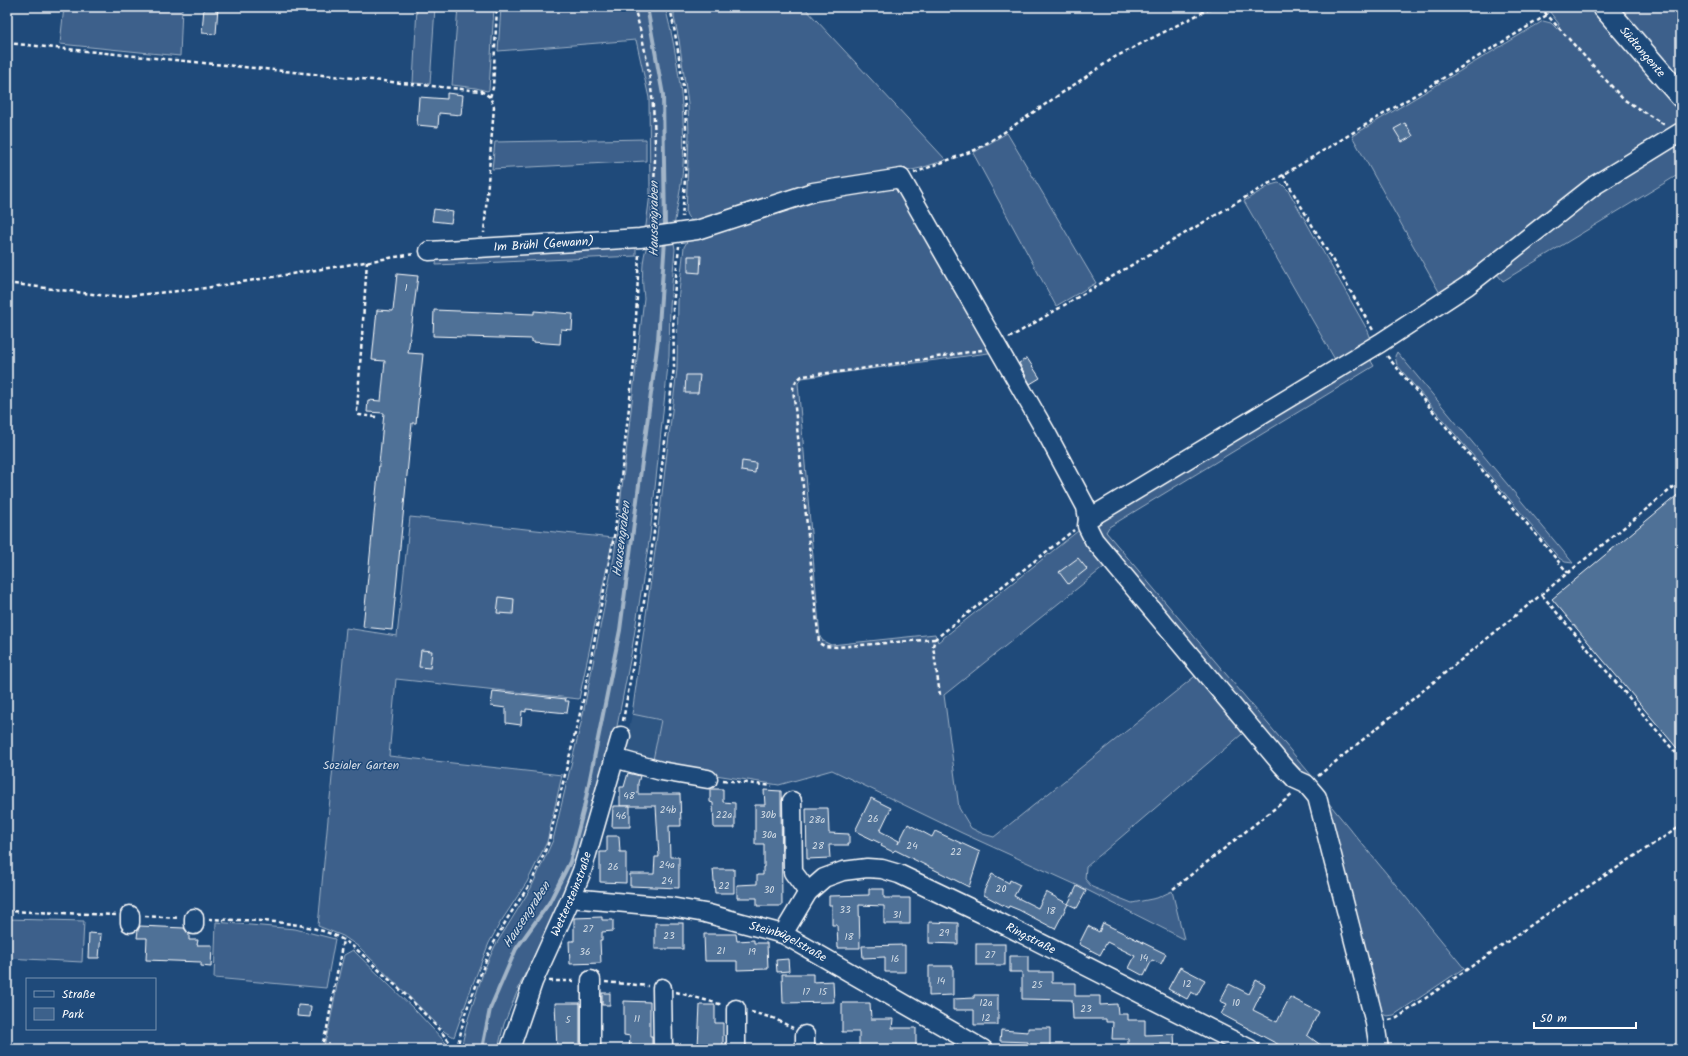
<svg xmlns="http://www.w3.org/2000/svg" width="1688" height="1056" font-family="Kalam,sans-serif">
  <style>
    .built { fill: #2e5683 }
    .green { fill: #3c618b; stroke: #9eb0c5 }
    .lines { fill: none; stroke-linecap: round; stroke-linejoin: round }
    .stream { stroke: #a3b5c8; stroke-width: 4 }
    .building { fill: #507197; stroke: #fff }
    .minor-casing { stroke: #fff; stroke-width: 21 }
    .major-casing { stroke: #fff; stroke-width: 25 }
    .path { stroke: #fff; stroke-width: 2.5; stroke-dasharray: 4 3; stroke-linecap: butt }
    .minor { stroke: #1f4a7a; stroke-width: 18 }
    .major { stroke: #1f4a7a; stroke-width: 22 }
    .minor-bridge-casing { stroke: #fff; stroke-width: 21; stroke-linecap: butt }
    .minor-bridge { stroke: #1f4a7a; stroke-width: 18 }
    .labels { text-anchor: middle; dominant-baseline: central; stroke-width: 3; stroke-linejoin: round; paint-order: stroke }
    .number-label { font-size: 10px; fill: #d3dce5 }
    .street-label { font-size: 12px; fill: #fff; stroke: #1f4a7a }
    .park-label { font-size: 12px; fill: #d8dfe8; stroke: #1f4a7a }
    .water-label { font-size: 13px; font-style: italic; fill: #d8e0e8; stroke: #1f4a7a }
  </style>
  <rect width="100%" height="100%" fill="#1f4a7a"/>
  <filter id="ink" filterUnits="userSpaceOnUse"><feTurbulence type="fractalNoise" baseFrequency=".025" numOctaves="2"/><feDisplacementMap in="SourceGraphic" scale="8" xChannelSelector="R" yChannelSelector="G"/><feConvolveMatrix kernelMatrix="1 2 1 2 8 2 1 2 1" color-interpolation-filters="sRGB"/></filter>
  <g filter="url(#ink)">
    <!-- built -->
    <path class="built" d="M632 714 661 720 652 765 623 757Z"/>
    <!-- green -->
    <g class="green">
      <path d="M64 7H182L180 56 60 44Z"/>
      <path d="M417 7H435L430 84 413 83Z"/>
      <path d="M458 7H494L489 90 487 91 476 88 452 85Z"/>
      <path d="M501 7H665C678 55 686 116 683 165 682 187 676 208 674 229L645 233 650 194 649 98 636 40 498 51Z"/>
      <path d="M674 7H804L946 160 921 168 836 186 698 224C692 221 688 219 686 213L689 135 688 103 679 40 674 17Z"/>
      <path d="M1546 7H1593L1681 108V122L1642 147 1442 297 1352 136 1543 21 1551 23 1557 29 1559 24Z"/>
      <path d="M1615 7H1681V83Z"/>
      <path d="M1007 133 1096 283 1056 306 973 153Z"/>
      <path d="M646 139V161L492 169 495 142Z"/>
      <path d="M1681 141V173L1503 281 1495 272 1607 185Z"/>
      <path d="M1278 183 1282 184 1288 190 1368 331 1371 339 1337 363 1244 201 1271 185Z"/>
      <path d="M877 184 899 188 996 352 802 378 798 383 820 637 823 641 831 645 935 634 938 642 1083 527 1109 563 944 695 959 808 971 828 983 834 994 837 1199 673 1248 729 1086 867 1085 879 1092 887 1132 903 1157 898 1172 891 1184 939 1081 887 962 833 832 770 779 785 652 765 661 720 632 714 656 544 677 369 678 301 684 247 688 240 700 231Z"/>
      <path d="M673 238 675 249 670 307 669 356 650 535 631 655 610 762 574 880 552 920 522 980 504 1024 498 1049H463L462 1044 468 1019 484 970 495 946 531 888 553 840 582 719 614 557 644 298C642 281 641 259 648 243Z"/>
      <path d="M634 247 636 249V256L436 265 437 256Z"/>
      <path d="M1397 352 1573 563 1565 562 1559 558 1397 365 1395 356Z"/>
      <path d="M1374 357 1371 361 1374 366 1109 527 1106 532 1312 776 1305 779 1098 539 1095 522Z"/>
      <path d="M410 517 613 538 579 699 396 679 389 756 562 775 547 842 527 882 500 923 489 943 472 986 454 1037 445 1032 359 947 343 936 318 926 346 628 397 636Z"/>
      <path d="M1318 790 1464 968 1394 1015 1387 1016 1378 1012Z"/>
      <path d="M7 919 84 921 82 962 7 958Z"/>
      <path d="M216 922 295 929 335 939 326 988 214 978Z"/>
      <path d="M353 950 416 1011 446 1043 421 1049H323C333 1017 335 986 344 955Z"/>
    </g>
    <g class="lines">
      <!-- stream -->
      <g class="stream">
        <path d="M647 7 663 95 665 229"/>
        <path d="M482 1049 490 1009 516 949 549 903 570 862 584 808 620 630 658 340 665 240"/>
      </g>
    </g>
    <!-- building -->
    <g class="building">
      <path d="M204 7H218L216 34 202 33Z"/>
      <path d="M447 93 463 95 461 115 439 113 438 127 417 125 419 97 447 99Z"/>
      <path d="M1405 123 1413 136 1402 142 1394 129Z"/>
      <path d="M434 209 453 212 451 223 432 221Z"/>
      <path d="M688 256H701L700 273 688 272Z"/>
      <path d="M397 274 418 276 408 353 423 354 416 423H412L392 630 363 627 384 413 367 412 368 400 381 401 385 361 372 360 377 310 393 311Z"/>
      <path d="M434 310 534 314V311L573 314 572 330 561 329 560 344 532 342V339L433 336Z"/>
      <path d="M1027 358 1040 378 1030 384 1019 363Z"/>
      <path d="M686 375H700L698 393H685Z"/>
      <path d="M742 461 756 463 755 473 741 471Z"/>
      <path d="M1681 492V753L1552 599Z"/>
      <path d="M1078 558 1087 569 1068 584 1059 572Z"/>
      <path d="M499 597 514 599 513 614 497 613Z"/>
      <path d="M421 650 432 651 430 668 419 667Z"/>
      <path d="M493 691 566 699 565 701H569L567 713 526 709V712L522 711 521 725 506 723V708L491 706Z"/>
      <path d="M628 773 640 776 638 783V794H680L681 826H669L670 857H679V888L630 886V874H654L655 857H659L656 806H620V787H624Z"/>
      <path d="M710 789H723V802L735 803V828H714L713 803 710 802Z"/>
      <path d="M764 790 781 791 782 906H757V898H737V885L757 884V875H763V867H764V844H755V805H765Z"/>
      <path d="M871 798 891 808 880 831 899 841 898 844 908 824 932 837 935 831 980 852 969 887 895 850 893 852 881 846 882 844 855 831Z"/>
      <path d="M613 806H630V827H612Z"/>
      <path d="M806 808H828L829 833 849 834V845H829L830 858 807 859Z"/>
      <path d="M607 836H619L620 852H626V883L600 882V852H607Z"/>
      <path d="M713 869H734V893H715Z"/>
      <path d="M992 874 1009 883 1010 880 1020 885 1014 896 1038 908 1046 892 1068 904 1055 929 1019 910 1009 906 1008 908 984 895V891Z"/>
      <path d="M1077 886 1086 891 1077 908 1068 904Z"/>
      <path d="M869 889H884V898H910V924H884V906L859 905 860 948H838L837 925H832V905H829V896L869 895Z"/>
      <path d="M602 917V920H613V931L602 932V940H600L601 963 570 964 569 941H574V918Z"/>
      <path d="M929 922 958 923V944L929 943Z"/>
      <rect x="655" y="923" width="28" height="26"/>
      <path d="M1103 923 1166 954 1161 964 1152 960 1144 976 1129 968 1135 956 1107 942 1100 955 1079 944 1088 926 1099 932Z"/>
      <path d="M140 926 184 928 189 934V940H198L197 945H212L211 967 201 966V962L146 960 147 938H137L138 930Z"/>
      <path d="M89 933 101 934 99 958H88Z"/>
      <path d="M704 934H736L737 941 754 940V943H767L768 969 737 970V961H705Z"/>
      <rect x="976" y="944" width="29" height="21"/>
      <path d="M905 945V972H885V957L863 958 862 946Z"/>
      <path d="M1010 956H1028V972H1052V983H1075V996H1100V1005L1117 1004 1118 1014H1128V1020H1145V1035L1174 1034 1175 1049H1159V1046L1128 1045V1039H1112L1113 1022H1106V1019H1073L1072 1000 1022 999V972H1010Z"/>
      <path d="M788 959 789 971 777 972 776 960Z"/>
      <path d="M929 966H953V995L929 996Z"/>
      <path d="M1180 967 1205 980 1197 995 1191 992 1187 999 1168 989Z"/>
      <path d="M782 974H813V982L833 981 834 1002 783 1003Z"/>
      <path d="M1256 980 1265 985 1253 1010 1277 1022 1290 997 1319 1012 1307 1035 1326 1049H1290L1284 1046 1283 1047 1221 1014 1227 1004 1220 1001 1229 984 1249 994Z"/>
      <rect x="602" y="993" width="8" height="12"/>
      <path d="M974 995H998V1025H974V1010H953V999L974 998Z"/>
      <path d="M624 1001 650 1002V1036H652V1049H629L630 1036 624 1035Z"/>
      <path d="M555 1003H580V1049H557Z"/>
      <path d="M842 1003H870L871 1019H893L892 1028H916V1049L859 1047V1032H842Z"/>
      <path d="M298 1005 311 1006 310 1017 297 1016Z"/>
      <path d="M700 1005H715V1023H723V1049H701V1046H698Z"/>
      <path d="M1028 1028H1050V1049H1028V1042L1000 1041 1001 1030 1028 1032Z"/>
    </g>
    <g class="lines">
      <!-- minor casing -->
      <g class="minor-casing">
        <g id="minor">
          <path id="s1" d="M429 251 640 238 697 230 813 192 901 178 1047 434 1086 507 1088 519 1087 526 1094 540 1282 765 1295 779 1306 784 1317 797 1375 1023 1379 1049"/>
          <path d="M1088 519 1380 343 1467 286 1595 185 1647 153"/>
          <path d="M614 758 661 771 708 779"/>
          <path d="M792 801 793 872 808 892"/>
          <path id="s2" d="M571 898 671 907 705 913 783 934 983 1049"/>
          <path d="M130 923V915"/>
          <path d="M194 925V918"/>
          <path id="s3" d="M783 934 808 892 824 878 843 871 867 868 882 869 899 874 993 919 1250 1049"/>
          <path d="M591 980V1049"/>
          <path d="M662 988 663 1049"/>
          <path d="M805 1035V1049"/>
          <path id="s4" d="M510 1049 533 982 571 898 582 871 621 736"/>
          <path d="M736 1049V1009"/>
        </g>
      </g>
      <!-- major casing -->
      <g class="major-casing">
        <g id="major">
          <path id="s5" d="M1604 7 1681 96"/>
        </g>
      </g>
      <!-- path -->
      <g class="path">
        <path d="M634 7C648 54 655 103 655 152 655 175 653 199 652 222"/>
        <path d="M670 7C679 53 687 100 686 147 686 170 684 194 682 217"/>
        <path d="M1540 7 1623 99 1665 125"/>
        <path d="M7 43 481 91 490 97 494 107 484 233"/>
        <path d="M490 97 493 88 497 7"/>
        <path d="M914 173 975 150 997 137 1115 57 1213 7"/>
        <path d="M1283 175 1373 330"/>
        <path d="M367 261 357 411 359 415 377 417"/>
        <path d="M7 283 115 297 199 289 414 254"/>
        <path d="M1009 338 1283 175 1547 15"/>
        <path d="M1387 356 1568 573"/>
        <path d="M1542 595 1681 759"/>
        <path d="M935 639 837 647 824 646 819 643 793 388 796 381 802 376 854 370 982 350"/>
        <path d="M940 695 933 646 935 639 1074 530"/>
        <path d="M623 721 649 573 674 367 673 306 679 246"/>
        <path d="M1318 776 1681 481"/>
        <path d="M723 780 772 786"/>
        <path d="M1173 889 1293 794"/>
        <path d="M7 911 116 915"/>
        <path d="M145 916 180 918"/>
        <path d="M209 919C250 921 297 919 336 936 353 944 367 959 381 972 407 996 434 1021 455 1049"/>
        <path d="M549 981H576"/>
        <path d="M605 982 648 986"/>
        <path d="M676 992 723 1005"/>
        <path d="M751 1012 773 1018 793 1028"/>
        <path d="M1389 1020 1397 1018 1560 905 1681 826"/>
        <path d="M820 1043 830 1049"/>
        <path d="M321 1049 327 1028 343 940"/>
        <path d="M457 1049 465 1014 490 950 507 919 532 881 548 844 583 701 615 531 634 363 639 253"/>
      </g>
      <!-- minor -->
      <use href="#minor" class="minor"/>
      <!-- major -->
      <use href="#major" class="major"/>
      <!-- minor-bridge casing -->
      <g class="minor-bridge-casing">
        <path id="minor-bridge" d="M1647 153 1681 132"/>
      </g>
      <!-- minor-bridge -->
      <use href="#minor-bridge" class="minor-bridge"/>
    </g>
  </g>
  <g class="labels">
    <!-- number labels -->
    <g class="number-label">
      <text x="406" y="288">1</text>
      <text x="629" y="796">48</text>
      <text x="668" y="810">24b</text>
      <text x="724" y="815">22a</text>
      <text x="768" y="815">30b</text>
      <text x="621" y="816">46</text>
      <text x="873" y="819">26</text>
      <text x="817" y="820">28a</text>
      <text x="769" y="835">30a</text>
      <text x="818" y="846">28</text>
      <text x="912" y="846">24</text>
      <text x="956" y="852">22</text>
      <text x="667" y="865">24a</text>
      <text x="613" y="867">26</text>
      <text x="667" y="881">24</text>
      <text x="724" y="886">22</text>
      <text x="1001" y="889">20</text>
      <text x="769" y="890">30</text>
      <text x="845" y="910">33</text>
      <text x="1051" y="911">18</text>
      <text x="897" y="915">31</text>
      <text x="588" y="929">27</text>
      <text x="944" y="933">29</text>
      <text x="669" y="936">23</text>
      <text x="849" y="937">18</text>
      <text x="721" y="951">21</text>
      <text x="585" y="952">36</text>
      <text x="752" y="952">19</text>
      <text x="990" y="955">27</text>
      <text x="1144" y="958">14</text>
      <text x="895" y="959">16</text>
      <text x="941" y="981">14</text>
      <text x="1187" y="984">12</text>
      <text x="1037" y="985">25</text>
      <text x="806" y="992">17</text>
      <text x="823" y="992">15</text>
      <text x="986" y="1003">12a</text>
      <text x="1236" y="1003">10</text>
      <text x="1086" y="1009">23</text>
      <text x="986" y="1018">12</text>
      <text x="637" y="1019">11</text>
      <text x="568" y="1020">5</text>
    </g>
    <!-- street labels -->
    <g class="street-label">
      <text stroke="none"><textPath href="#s5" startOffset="59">Südtangente</textPath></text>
      <text stroke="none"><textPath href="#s1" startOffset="115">Im Brühl (Gewann)</textPath></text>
      <text stroke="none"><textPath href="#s4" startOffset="167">Wettersteinstraße</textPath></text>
      <text stroke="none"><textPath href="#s3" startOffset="294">Ringstraße</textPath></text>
      <text stroke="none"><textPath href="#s2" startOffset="223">Steinbügelstraße</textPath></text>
    </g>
    <!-- park labels -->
    <g class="park-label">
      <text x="361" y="765">Sozialer Garten</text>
    </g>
    <!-- water labels -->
    <g class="water-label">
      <text transform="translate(654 219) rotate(-90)">Hausengraben</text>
      <text transform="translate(622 539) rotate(-83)">Hausengraben</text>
      <text transform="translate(527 915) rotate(-57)">Hausengraben</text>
    </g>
  </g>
  <!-- margin -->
  <rect width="1688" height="1056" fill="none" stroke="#1f4a7a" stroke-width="24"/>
  <rect x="12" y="12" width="1664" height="1032" fill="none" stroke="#fff" stroke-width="1.5" filter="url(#ink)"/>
  <!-- legend -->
  <rect x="26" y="978" width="130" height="52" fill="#1f4a7a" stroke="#7992af"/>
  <rect x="34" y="991" width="20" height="6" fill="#1f4a7a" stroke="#7992af"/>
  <text x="62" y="998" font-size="12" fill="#ffffff">Straße</text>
  <rect x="34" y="1008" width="20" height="12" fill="#3c618b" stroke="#7992af"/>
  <text x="62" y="1018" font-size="12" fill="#ffffff">Park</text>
  <!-- scale -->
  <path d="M1534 1022v6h102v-6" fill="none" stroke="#ffffff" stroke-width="2"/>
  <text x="1540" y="1022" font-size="12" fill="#ffffff" stroke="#1f4a7a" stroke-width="3" paint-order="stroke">50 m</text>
</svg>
